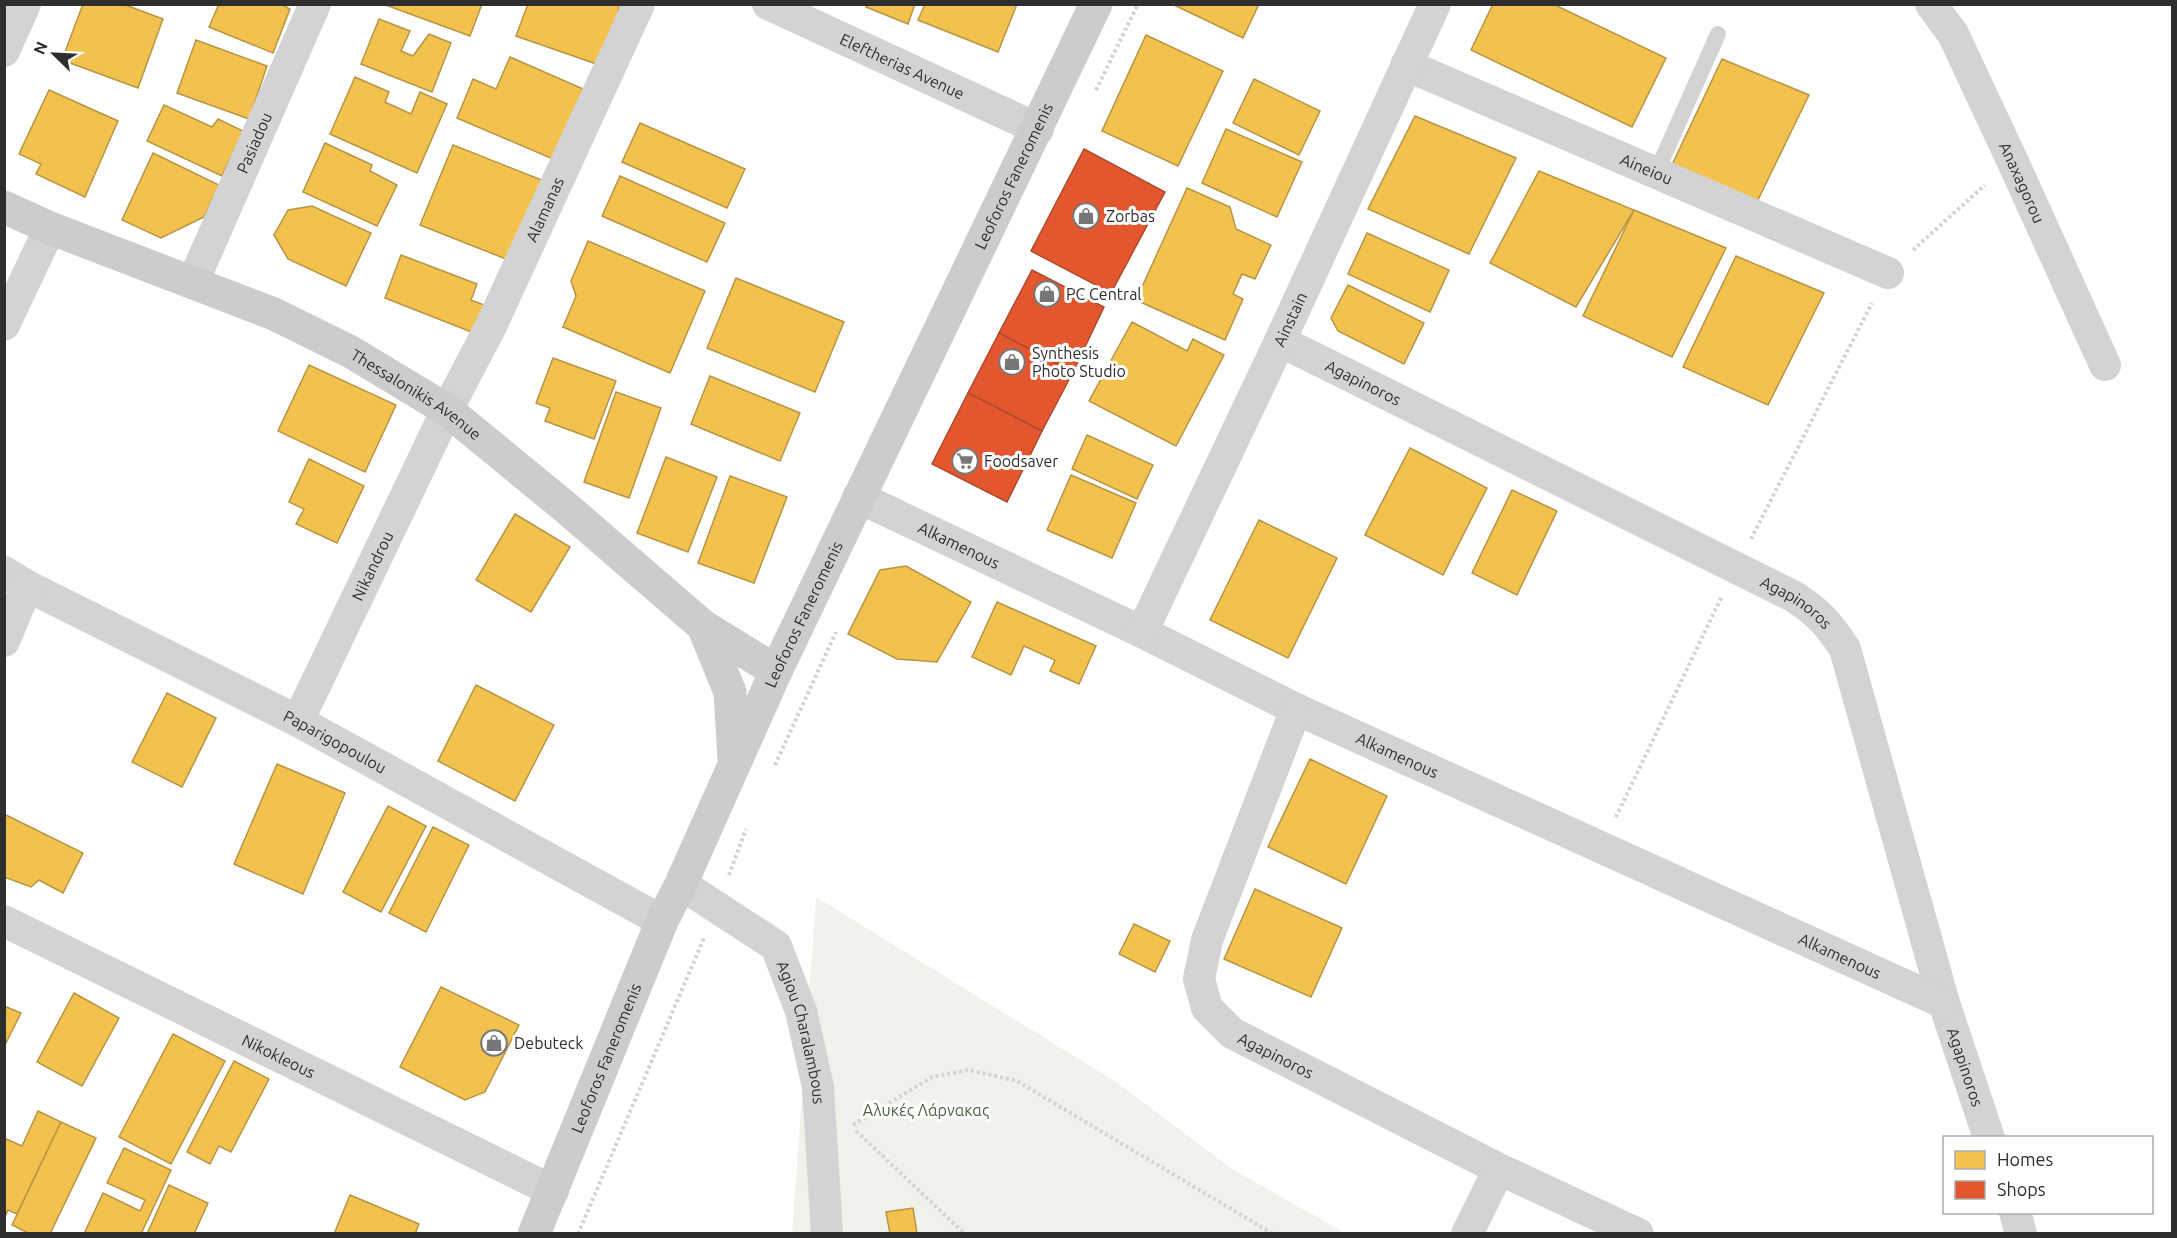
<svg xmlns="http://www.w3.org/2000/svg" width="2177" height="1238" font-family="Ubuntu,sans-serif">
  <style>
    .green { fill: #eff3ec }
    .homes { fill: #f2c14e; stroke: #b79544; stroke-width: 1.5 }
    .shops { fill: #e4572e; stroke: #ad4b2e; stroke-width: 1.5 }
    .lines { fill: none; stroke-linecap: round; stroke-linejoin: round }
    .path { stroke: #d3d3d3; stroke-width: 4; stroke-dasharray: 3 3; stroke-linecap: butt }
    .lane { stroke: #d3d3d3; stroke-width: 16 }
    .street { stroke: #d3d3d3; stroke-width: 32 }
    .secondary { stroke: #ccc; stroke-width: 33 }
    .labels { text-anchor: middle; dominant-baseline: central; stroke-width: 6; stroke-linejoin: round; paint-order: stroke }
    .street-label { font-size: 16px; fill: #2e2e2e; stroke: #fff }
    .poi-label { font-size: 16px; fill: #2e2e2e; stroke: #fff; text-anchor: start }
    .park-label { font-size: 16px; fill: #4c6441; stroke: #fff }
  </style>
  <rect width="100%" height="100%" fill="#fff"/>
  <!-- green -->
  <path class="green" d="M816 897 1116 1082 1232 1169 1345 1233 792 1234Z"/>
  <!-- homes -->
  <g class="homes">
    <path d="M83 4H123L163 19 138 88 62 60Z"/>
    <path d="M219 4H281L290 9 273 53 209 27Z"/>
    <path d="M383 4H482L470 36Z"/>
    <path d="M528 4H619L618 20 602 66 516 36Z"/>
    <path d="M867 4H915L908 24 866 7Z"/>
    <path d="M925 4H1017L998 52 918 20Z"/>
    <path d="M1172 4H1259L1243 38Z"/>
    <path d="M1493 4H1553L1666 58 1632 127 1471 50Z"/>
    <path d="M379 19 410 31 401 51 413 56 429 34 451 43 432 92 361 64Z"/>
    <path d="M1146 35 1223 71 1178 166 1102 131Z"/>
    <path d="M196 40 267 66 249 119 177 93Z"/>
    <path d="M510 57 583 89 553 159 457 118 473 79 496 89Z"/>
    <path d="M1722 59 1809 95 1755 206 1670 169Z"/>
    <path d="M355 77 389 92 385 102 411 114 420 92 447 104 417 173 330 134Z"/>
    <path d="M1254 79 1320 111 1299 155 1233 123Z"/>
    <path d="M49 90 118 121 85 197 36 174 41 164 19 154Z"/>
    <path d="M164 105 212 127 218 119 243 131 222 176 147 141Z"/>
    <path d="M1415 116 1516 158 1469 254 1368 209Z"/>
    <path d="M640 123 745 169 727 208 622 162Z"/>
    <path d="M1226 129 1302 162 1277 217 1202 183Z"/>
    <path d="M325 143 372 165 370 171 397 185 377 226 303 192Z"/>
    <path d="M453 145 544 181 511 261 420 225Z"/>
    <path d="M153 153 219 185 204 217 161 238 122 220Z"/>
    <path d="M1539 171 1634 210 1576 307 1490 263Z"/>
    <path d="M620 176 725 223 707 262 602 216Z"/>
    <path d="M1187 188 1230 207 1236 229 1271 245 1255 279 1242 274 1233 294 1243 299 1225 340 1136 300Z"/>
    <path d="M312 206 371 233 346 286 288 259 274 235 288 210Z"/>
    <path d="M1634 210 1726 248 1672 357 1583 316Z"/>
    <path d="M1367 233 1449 270 1430 312 1348 274Z"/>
    <path d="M588 241 705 291 670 373 563 327 576 296 571 281Z"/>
    <path d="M401 255 477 284 471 300 484 305 474 333 385 298Z"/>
    <path d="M1736 256 1824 293 1768 405 1683 367Z"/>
    <path d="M736 278 844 322 815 392 707 348Z"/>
    <path d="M1348 285 1424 323 1404 364 1338 331 1331 318Z"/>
    <path d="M1132 322 1187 351 1193 339 1224 355 1176 446 1089 401Z"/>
    <path d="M553 358 616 381 594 439 545 421 550 408 536 403Z"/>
    <path d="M309 365 396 405 365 472 278 431Z"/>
    <path d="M710 376 800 413 780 461 691 424Z"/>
    <path d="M616 392 661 408 629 498 584 482Z"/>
    <path d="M1087 435 1153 465 1137 499 1072 469Z"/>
    <path d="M1410 448 1487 488 1443 575 1365 535Z"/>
    <path d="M666 457 717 477 688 552 637 533Z"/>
    <path d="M309 459 364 486 337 543 296 524 304 509 289 502Z"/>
    <path d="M1071 475 1136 503 1112 558 1047 530Z"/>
    <path d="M730 476 787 497 754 583 698 563Z"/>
    <path d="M1512 490 1557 511 1517 595 1472 573Z"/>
    <path d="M515 514 570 547 531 612 476 580Z"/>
    <path d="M1259 520 1337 558 1288 658 1210 620Z"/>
    <path d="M906 566 971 602 937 662 897 659 848 634 880 570Z"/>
    <path d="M997 602 1096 646 1079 684 1050 671 1055 660 1024 646 1011 675 972 657Z"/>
    <path d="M476 685 554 725 515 801 438 761Z"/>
    <path d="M167 693 216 718 182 787 132 762Z"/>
    <path d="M1310 759 1387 796 1346 884 1268 847Z"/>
    <path d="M277 764 345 793 303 894 234 864Z"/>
    <path d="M388 806 426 826 381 912 343 892Z"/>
    <path d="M4 814 83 853 63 893 39 880 31 887 4 877Z"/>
    <path d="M433 827 469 845 426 932 389 913Z"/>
    <path d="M1255 889 1342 928 1311 997 1224 959Z"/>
    <path d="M1134 924 1170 941 1155 972 1119 954Z"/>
    <path d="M441 987 519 1025 485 1092 465 1100 400 1067Z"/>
    <path d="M74 993 119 1018 82 1086 37 1062Z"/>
    <path d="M4 1006 21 1013 4 1047Z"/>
    <path d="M173 1034 225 1061 171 1164 119 1137Z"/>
    <path d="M234 1061 269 1079 231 1152 219 1146 210 1164 187 1152Z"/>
    <path d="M38 1111 61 1122 17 1214 8 1210 5 1217 4 1138 22 1146Z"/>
    <path d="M61 1122 96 1138 50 1234H30L12 1225Z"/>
    <path d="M124 1148 171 1170 141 1234H84L103 1193 140 1211 145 1200 107 1183Z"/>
    <path d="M169 1185 208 1203 194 1234H147Z"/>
    <path d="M350 1195 419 1224 415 1234H334Z"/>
    <path d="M913 1208 917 1234H890L886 1212Z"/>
  </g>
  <!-- shops -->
  <g class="shops">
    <path d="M1084 149 1165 192 1111 293 1031 251Z"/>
    <path d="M1032 270 1104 307 1073 372 999 333Z"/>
    <path d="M999 333 1073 372 1042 431 968 393Z"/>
    <path d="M968 393 1042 431 1007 502 932 464Z"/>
  </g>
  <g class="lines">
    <!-- path -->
    <g class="path">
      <path d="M1096 90 1138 4"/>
      <path d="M1913 250 1985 185"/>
      <path d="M1751 539 1872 303"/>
      <path d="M775 765 836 632"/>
      <path d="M1616 817 1722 596"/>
      <path d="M729 875 746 829"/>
      <path d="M853 1125 932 1077 969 1070 1017 1081 1273 1234"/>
      <path d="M856 1131 965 1234"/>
      <path d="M578 1234 704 938"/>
    </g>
    <!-- lane -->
    <path class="lane" d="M1656 173 1718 34"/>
    <!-- street -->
    <g class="street">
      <path id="s1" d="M768 4 1038 129"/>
      <path id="s2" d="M1931 4 1953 34 2012 160 2105 365"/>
      <path d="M4 51 25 4"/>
      <path id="s3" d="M1406 65 1888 273"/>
      <path id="s4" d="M193 282 315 4"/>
      <path d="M4 325 50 228"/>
      <path id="s5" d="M1280 341 1793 596C1818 612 1829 624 1845 649L1944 1003 1989 1138"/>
      <path id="s6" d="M858 497 1142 632 1296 709 1944 1003"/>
      <path id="s7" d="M4 572 27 586 298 721 662 921"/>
      <path id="s8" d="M1142 632 1280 341 1435 4"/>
      <path d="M4 641 27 586"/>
      <path id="s9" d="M1296 709 1207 940 1199 979 1207 1008 1232 1033 1499 1169 1638 1234"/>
      <path id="s10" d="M298 721 447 410 491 326 639 4"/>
      <path id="s11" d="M681 884 776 946 801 1011 818 1087 827 1234"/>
      <path id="s12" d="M4 921 553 1191"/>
      <path d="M2015 1212 2021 1234"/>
      <path d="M1467 1234 1499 1169"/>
    </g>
    <!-- secondary -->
    <g class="secondary">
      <path id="s13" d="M4 207 50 228 274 314 351 352 447 410 564 506 703 626 776 671"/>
      <path d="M703 626 730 692 734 760"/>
      <path id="s14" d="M534 1234 662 921 681 884 776 671 1096 4"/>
    </g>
  </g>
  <!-- icons -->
  <defs>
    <g id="shop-ring" transform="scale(1.35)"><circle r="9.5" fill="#fff" stroke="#777" stroke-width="1.5"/><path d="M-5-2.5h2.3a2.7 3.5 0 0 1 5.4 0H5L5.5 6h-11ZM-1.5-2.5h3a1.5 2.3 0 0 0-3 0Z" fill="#777"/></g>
    <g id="supermarket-ring" transform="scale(1.35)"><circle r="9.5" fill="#fff" stroke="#777" stroke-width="1.5"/><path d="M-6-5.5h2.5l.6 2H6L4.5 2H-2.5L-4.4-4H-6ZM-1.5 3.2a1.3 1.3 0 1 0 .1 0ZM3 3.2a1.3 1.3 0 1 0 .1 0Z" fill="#777"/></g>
  </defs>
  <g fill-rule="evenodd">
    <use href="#shop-ring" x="1086" y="216"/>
    <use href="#shop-ring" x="1047" y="294"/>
    <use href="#shop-ring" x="1012" y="362"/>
    <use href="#supermarket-ring" x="965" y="461"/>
    <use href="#shop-ring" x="494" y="1043"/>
  </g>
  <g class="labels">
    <!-- street labels -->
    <g class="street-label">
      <text stroke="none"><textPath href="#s1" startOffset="148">Eleftherias Avenue</textPath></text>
      <text stroke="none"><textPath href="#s4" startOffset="152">Pasiadou</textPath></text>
      <text stroke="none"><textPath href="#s3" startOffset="262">Aineiou</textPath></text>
      <text stroke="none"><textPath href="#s14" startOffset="1162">Leoforos Faneromenis</textPath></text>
      <text stroke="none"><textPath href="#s2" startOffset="201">Anaxagorou</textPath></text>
      <text stroke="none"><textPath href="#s10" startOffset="568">Alamanas</textPath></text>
      <text stroke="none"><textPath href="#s8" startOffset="346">Ainstain</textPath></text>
      <text stroke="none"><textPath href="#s5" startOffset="93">Agapinoros</textPath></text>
      <text stroke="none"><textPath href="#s13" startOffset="454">Thessalonikis Avenue</textPath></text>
      <text stroke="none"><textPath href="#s6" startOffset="112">Alkamenous</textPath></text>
      <text stroke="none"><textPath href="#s10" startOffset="172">Nikandrou</textPath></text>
      <text stroke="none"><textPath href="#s5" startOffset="579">Agapinoros</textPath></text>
      <text stroke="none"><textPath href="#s14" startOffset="676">Leoforos Faneromenis</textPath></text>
      <text stroke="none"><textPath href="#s7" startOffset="372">Paparigopoulou</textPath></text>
      <text stroke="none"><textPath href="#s6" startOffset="598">Alkamenous</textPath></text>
      <text stroke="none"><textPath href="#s6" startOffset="1084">Alkamenous</textPath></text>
      <text stroke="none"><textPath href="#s11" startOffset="204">Agiou Charalambous</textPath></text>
      <text stroke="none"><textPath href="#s12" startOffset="306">Nikokleous</textPath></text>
      <text stroke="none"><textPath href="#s9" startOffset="402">Agapinoros</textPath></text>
      <text stroke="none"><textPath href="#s14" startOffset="190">Leoforos Faneromenis</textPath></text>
      <text stroke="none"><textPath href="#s5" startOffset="1083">Agapinoros</textPath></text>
    </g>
    <!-- poi labels -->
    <g class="poi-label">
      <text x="1106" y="216">Zorbas</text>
      <text x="1066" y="294">PC Central</text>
      <text x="1032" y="353">Synthesis<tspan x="1032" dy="18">Photo Studio</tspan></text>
      <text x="984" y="461">Foodsaver</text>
      <text x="514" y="1043">Debuteck</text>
    </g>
    <!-- park labels -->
    <g class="park-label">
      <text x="926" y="1110">Αλυκές Λάρνακας</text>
    </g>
  </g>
  <!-- border -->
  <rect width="2177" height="1238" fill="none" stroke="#2e2e2e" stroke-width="12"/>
  <!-- legend -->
  <rect x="1943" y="1136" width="210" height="78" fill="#ffffff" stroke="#ababab" stroke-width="1.5"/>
  <rect x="1955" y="1151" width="30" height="18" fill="#f2c14e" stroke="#ababab" stroke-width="1.5"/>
  <text x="1997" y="1166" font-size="18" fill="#2e2e2e">Homes</text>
  <rect x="1955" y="1181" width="30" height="18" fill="#e4572e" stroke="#ababab" stroke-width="1.5"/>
  <text x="1997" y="1196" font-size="18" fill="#2e2e2e">Shops</text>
  <!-- north arrow -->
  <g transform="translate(54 54) rotate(294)" stroke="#ffffff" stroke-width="4.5" paint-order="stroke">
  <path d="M0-4.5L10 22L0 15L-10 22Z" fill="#2e2e2e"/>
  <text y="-9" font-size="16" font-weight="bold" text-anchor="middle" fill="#2e2e2e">N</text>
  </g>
</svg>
